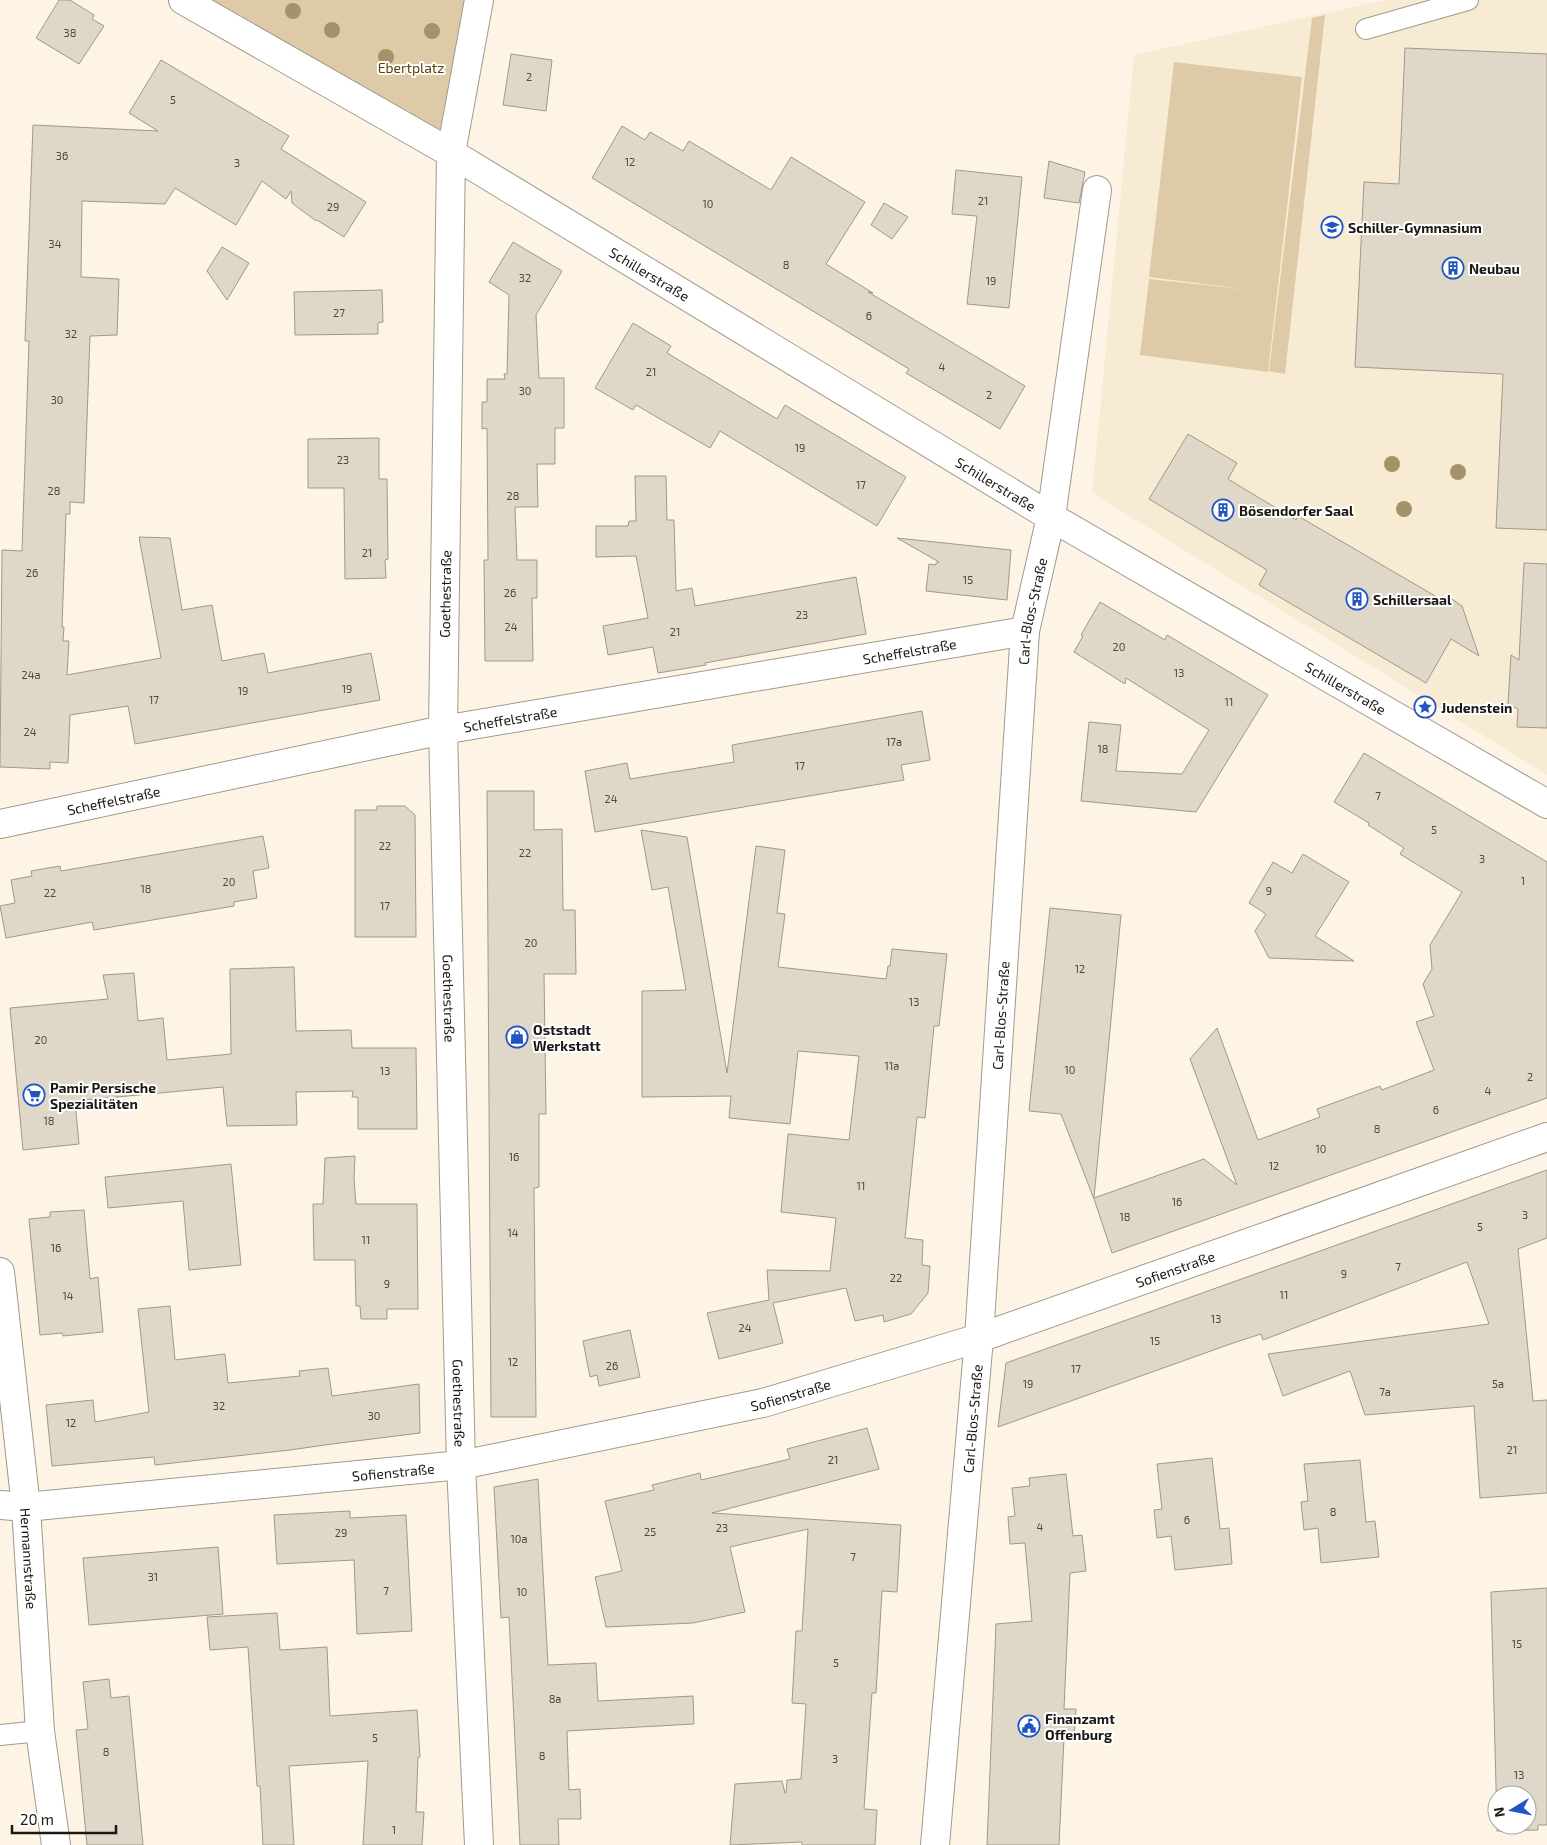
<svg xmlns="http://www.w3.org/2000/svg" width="1547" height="1845" font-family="'Exo 2',sans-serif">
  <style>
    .built { fill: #f7ebd4 }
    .green { fill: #decaa7 }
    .building { fill: #dfd7c8; stroke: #a0988a }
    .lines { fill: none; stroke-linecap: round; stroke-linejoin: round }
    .service-casing { stroke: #a19a8c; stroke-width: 22 }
    .minor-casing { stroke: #a19a8c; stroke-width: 30 }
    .service { stroke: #fff; stroke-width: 20 }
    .minor { stroke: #fff; stroke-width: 28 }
    .tree { fill: #a3926a }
    .labels { text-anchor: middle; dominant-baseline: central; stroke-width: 4; stroke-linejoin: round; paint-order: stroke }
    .number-label { font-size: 11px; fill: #4d4841 }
    .park-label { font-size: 14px; fill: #5a4106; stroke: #fff }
    .poi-label { font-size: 14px; font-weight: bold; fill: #1c1914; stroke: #fff; text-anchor: start }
    .street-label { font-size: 14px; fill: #1c1914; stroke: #fff }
  </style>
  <rect width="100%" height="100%" fill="#fdf4e5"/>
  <!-- built -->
  <path class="built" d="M1385 0H1547V775L1092 493 1134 55Z"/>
  <!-- green -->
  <g class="green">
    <path d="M183 0H479L451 153Z"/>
    <path d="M1325 15 1285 374 1269 371 1312 18Z"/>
    <path d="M1174 62 1302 77 1268 372 1140 355 1149 279 1252 290 1149 277Z"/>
  </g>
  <!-- building -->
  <g class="building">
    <path d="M59 0H70L94 15 92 19 104 26 79 64 36 38Z"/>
    <path d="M1405 48 1547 54V530L1496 528 1503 374 1355 367 1364 182 1399 184Z"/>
    <path d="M511 54 552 60 546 111 503 105Z"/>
    <path d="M161 60 289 136 281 149 366 202 344 237 317 220 316 221 292 203 291 191 286 199 262 181 236 225 175 188 165 204 82 201 81 277 119 279 117 335 90 336 84 503 70 502V514H66L62 627H64L63 641H69L67 675 161 658 139 537 170 538 182 610 212 605 222 661 264 653 268 673 371 653 380 700 135 744 128 706 70 715 68 763 50 762V769L0 767 2 550 22 551 29 341H25L33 125 158 131 129 113Z"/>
    <path d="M622 126 645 140 650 132 683 151 689 141 771 190 791 157 865 202 826 264 873 293 868 292 1025 386 1000 429 906 373 909 369 592 178Z"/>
    <path d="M1049 161 1085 172 1079 203 1044 198Z"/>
    <path d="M956 170 1022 177 1009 308 967 304 977 216 952 214Z"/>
    <path d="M884 203 908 217 892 239 871 225Z"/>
    <path d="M513 242 562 271 536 315 539 378H564V428H555V464H537L538 507H515L517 560H537V598H532L533 661H485L484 560H488L487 428 482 429V402H487V379H505L504 374H507L509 295 489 282Z"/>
    <path d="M222 247 249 263 227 300 207 271Z"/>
    <path d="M382 290 383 322 378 323V334L295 335 294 292Z"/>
    <path d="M633 323 671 346 667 353 777 419 785 405 906 477 877 526 720 431 710 448 636 405 633 410 595 388Z"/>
    <path d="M1188 434 1237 463 1228 479 1296 520 1298 516 1442 600 1449 597 1462 606 1479 656 1451 639 1426 683 1259 585 1267 570 1149 499Z"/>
    <path d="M379 438V479H387L388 559 385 560 386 578 345 579 344 488H308V439Z"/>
    <path d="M635 476H666L667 520H674L676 591 692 588 695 606 856 577 866 634 705 663 706 665 658 673 653 647 608 655 603 626 648 618 636 556 596 557V526H628L629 521H636Z"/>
    <path d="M897 538 1011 550 1007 600 926 591 929 564 936 565V563L939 562Z"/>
    <path d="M1524 563 1547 564V728L1517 727 1518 709 1508 704 1511 655 1519 660Z"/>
    <path d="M1100 602 1165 640 1167 635 1268 695 1196 812 1081 801 1089 722 1121 725 1116 771 1182 774 1209 730 1126 678 1125 684 1074 652 1083 636 1081 635Z"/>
    <path d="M922 711 930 760 901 765 904 780 595 832 585 771 627 763 630 779 734 762 732 745Z"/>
    <path d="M1364 753 1547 862V1098L1112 1253 1094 1199 1061 1114 1029 1111 1050 908 1121 915 1094 1198 1204 1159 1237 1185 1190 1059 1217 1028 1258 1140 1320 1117 1317 1109 1380 1086 1382 1090 1434 1070 1416 1022 1434 1016 1423 984 1432 969 1430 945 1462 892 1400 854 1404 848 1368 825 1369 823 1334 802Z"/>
    <path d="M487 791H534V830L562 829 563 910H575L576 974H544L546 1114H539V1187L534 1188 536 1417H491Z"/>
    <path d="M377 806H405L415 815 416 937H355V810H377Z"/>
    <path d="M641 830 687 837 727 1073 756 846 785 850 777 913 785 914 778 967 886 979 888 966H890L892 949 947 954 939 1026H934L925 1118 917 1117 905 1238 923 1240 922 1265 930 1266 928 1293 911 1314 884 1322 883 1315 855 1321 846 1288 773 1303 783 1343 719 1359 707 1313 769 1300 767 1270 830 1271 836 1218 781 1212 788 1134 849 1140 859 1056 798 1051 790 1124 729 1118 731 1096 642 1097V991L686 990 668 887 652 890Z"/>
    <path d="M263 836 269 868 253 871 257 898 234 902V906L94 930 92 922 6 938 0 906 15 903 11 880 32 876 31 871 60 866 61 871Z"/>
    <path d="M1303 854 1349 882 1315 936 1354 961 1269 958 1255 931 1266 914 1249 903 1273 862 1292 873Z"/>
    <path d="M294 967 296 1031 351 1030 352 1048H416L417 1129H358V1097H352L353 1091 296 1092 297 1125 227 1126 223 1087 75 1101 79 1144 23 1150 10 1008 108 999 103 975 134 973 138 1021 163 1018 167 1060 231 1054 230 969Z"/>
    <path d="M355 1156 354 1179 356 1204H417L418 1309H387V1319H361L360 1306H356L355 1260H314L313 1204H323L325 1158Z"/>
    <path d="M231 1164 241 1265 189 1270 183 1201 108 1208 105 1177Z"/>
    <path d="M1547 1170V1238L1518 1249 1533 1401 1547 1400V1493L1480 1498 1474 1406 1365 1415 1350 1371 1283 1396 1268 1354 1489 1324 1467 1262 1263 1340 1261 1334 1236 1342 998 1427 1006 1363Z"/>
    <path d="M84 1210 90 1279 98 1277 103 1332 63 1336 62 1333 40 1335 29 1219 50 1217V1212Z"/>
    <path d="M170 1306 175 1360 225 1354 228 1383 300 1376 299 1371 328 1368 332 1396 419 1384 420 1433 332 1444 290 1450 155 1465 154 1457 52 1466 46 1405 93 1400 95 1422 149 1412 138 1309Z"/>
    <path d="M630 1330 640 1377 599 1386 597 1375 590 1377 583 1341Z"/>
    <path d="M867 1428 879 1469 712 1513 901 1525 897 1592 882 1591 876 1693H872L864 1809 877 1810 875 1845H802V1842L730 1845 735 1784 782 1781 785 1793H786L787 1780 801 1779 806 1704 792 1703 796 1631H802L808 1529 730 1547 745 1612 693 1623 606 1627 595 1577 622 1571 605 1501 654 1490 652 1485 700 1473 701 1480 790 1459 787 1449Z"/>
    <path d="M1212 1458 1220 1529 1229 1528 1232 1564 1175 1570 1171 1536 1157 1538 1154 1510 1162 1509 1157 1464Z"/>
    <path d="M1360 1460 1366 1522 1375 1521 1379 1557 1321 1563 1318 1528 1304 1530 1301 1502 1308 1501 1304 1464Z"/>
    <path d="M1066 1474 1073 1536 1082 1535 1086 1571 1070 1573 1064 1709H1076L1074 1739 1064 1738 1059 1845H987L996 1624 1032 1621 1025 1543 1010 1544 1008 1517 1015 1516 1012 1488 1030 1486 1029 1478Z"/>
    <path d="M538 1479 548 1665 596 1663 598 1701 693 1696 694 1724 567 1731 569 1790 580 1789 581 1819H558L559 1845H520L509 1617 501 1618 494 1487Z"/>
    <path d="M350 1511V1518L406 1515 412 1631 357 1634 354 1560 277 1564 274 1515Z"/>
    <path d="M218 1547 223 1614 89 1625 83 1558Z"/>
    <path d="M1547 1588V1825H1538V1830L1497 1831V1825H1527V1795H1497V1825L1491 1592Z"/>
    <path d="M277 1613 280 1650 327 1647 330 1716 417 1710 420 1757H418L416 1812H424L422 1845H363L368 1761 289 1766 294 1845H263L260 1786H257L248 1647 210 1650 207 1617Z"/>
    <path d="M109 1679 111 1698 129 1696 143 1845H87L76 1730 88 1729 83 1682Z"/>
  </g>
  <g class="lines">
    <!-- service casing -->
    <g class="service-casing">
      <g id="service">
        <path d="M1366 29 1468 0"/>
        <path d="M0 1735 40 1731"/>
      </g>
    </g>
    <!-- minor casing -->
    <g class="minor-casing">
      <g id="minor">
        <path id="s1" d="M183 0 451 153 1051 517 1547 804"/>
        <path id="s2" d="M479 0 451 153 443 730 461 1465 479 1845"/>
        <path id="s3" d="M0 824 443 730 1025 631"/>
        <path id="s4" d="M0 1272 26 1507 40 1731 56 1845"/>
        <path id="s5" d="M0 1505 26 1507 461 1465 763 1403 979 1338 1547 1137"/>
        <path id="s6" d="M935 1845 979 1338 1025 631 1051 517 1097 190"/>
      </g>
    </g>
    <!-- service -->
    <use href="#service" class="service"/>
    <!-- minor -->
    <use href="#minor" class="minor"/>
  </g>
  <!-- trees -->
  <g class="tree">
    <circle cx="293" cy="11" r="8"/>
    <circle cx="332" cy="30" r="8"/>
    <circle cx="432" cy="31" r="8"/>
    <circle cx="386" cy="57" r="8"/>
    <circle cx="1392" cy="464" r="8"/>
    <circle cx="1458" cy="472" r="8"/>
    <circle cx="1404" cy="509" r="8"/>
  </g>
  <!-- icons -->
  <defs>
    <g id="school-ring" transform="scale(1.125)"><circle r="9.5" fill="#fff" stroke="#2254c2" stroke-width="1.5"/><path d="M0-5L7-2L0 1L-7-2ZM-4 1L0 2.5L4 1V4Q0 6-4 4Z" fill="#2254c2"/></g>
    <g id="building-ring" transform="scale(1.125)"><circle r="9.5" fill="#fff" stroke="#2254c2" stroke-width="1.5"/><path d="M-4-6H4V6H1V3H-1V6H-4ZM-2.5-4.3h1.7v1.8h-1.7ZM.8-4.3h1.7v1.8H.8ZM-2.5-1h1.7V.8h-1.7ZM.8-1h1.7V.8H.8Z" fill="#2254c2"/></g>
    <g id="sight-ring" transform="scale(1.125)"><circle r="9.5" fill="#fff" stroke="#2254c2" stroke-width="1.5"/><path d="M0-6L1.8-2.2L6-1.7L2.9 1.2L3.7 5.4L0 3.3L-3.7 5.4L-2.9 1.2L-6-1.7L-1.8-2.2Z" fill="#2254c2"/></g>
    <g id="shop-ring" transform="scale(1.125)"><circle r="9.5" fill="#fff" stroke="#2254c2" stroke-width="1.5"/><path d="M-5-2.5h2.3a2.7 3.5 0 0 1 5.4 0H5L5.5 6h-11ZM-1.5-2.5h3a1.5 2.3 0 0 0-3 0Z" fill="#2254c2"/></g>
    <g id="supermarket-ring" transform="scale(1.125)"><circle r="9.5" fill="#fff" stroke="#2254c2" stroke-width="1.5"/><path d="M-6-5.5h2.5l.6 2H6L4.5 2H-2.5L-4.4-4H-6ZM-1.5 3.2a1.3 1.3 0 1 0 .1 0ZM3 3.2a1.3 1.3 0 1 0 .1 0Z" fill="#2254c2"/></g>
    <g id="civic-ring" transform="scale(1.125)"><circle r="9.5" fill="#fff" stroke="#2254c2" stroke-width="1.5"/><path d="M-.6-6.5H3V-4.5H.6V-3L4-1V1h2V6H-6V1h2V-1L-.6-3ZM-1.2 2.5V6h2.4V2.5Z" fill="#2254c2"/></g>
  </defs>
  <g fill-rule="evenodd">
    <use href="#school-ring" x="1332" y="227"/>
    <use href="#building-ring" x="1453" y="268"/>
    <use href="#building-ring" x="1223" y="510"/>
    <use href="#building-ring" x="1357" y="599"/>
    <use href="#sight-ring" x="1425" y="707"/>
    <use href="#shop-ring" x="517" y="1037"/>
    <use href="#supermarket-ring" x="34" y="1095"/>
    <use href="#civic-ring" x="1029" y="1726"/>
  </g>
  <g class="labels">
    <!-- number labels -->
    <g class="number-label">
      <text x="70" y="32">38</text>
      <text x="529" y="76">2</text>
      <text x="173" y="99">5</text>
      <text x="62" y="155">36</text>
      <text x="630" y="161">12</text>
      <text x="237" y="162">3</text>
      <text x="983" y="200">21</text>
      <text x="708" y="203">10</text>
      <text x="333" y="206">29</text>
      <text x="55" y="243">34</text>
      <text x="786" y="264">8</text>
      <text x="525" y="277">32</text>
      <text x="991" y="280">19</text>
      <text x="339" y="312">27</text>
      <text x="869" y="315">6</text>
      <text x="71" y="333">32</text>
      <text x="942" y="366">4</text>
      <text x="651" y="371">21</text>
      <text x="525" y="390">30</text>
      <text x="989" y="394">2</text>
      <text x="57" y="399">30</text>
      <text x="800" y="447">19</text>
      <text x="343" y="459">23</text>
      <text x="861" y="484">17</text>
      <text x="54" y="490">28</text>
      <text x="513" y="495">28</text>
      <text x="367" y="552">21</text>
      <text x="32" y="572">26</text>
      <text x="968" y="579">15</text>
      <text x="510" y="592">26</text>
      <text x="802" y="614">23</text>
      <text x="511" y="626">24</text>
      <text x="675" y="631">21</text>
      <text x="1119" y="646">20</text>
      <text x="1179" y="672">13</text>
      <text x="31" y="674">24a</text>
      <text x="347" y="688">19</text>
      <text x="243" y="690">19</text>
      <text x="154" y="699">17</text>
      <text x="1229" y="701">11</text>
      <text x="30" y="731">24</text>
      <text x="894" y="741">17a</text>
      <text x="1103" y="748">18</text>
      <text x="800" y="765">17</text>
      <text x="1378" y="795">7</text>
      <text x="611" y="798">24</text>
      <text x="1434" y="829">5</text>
      <text x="385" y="845">22</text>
      <text x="525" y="852">22</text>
      <text x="1482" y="858">3</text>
      <text x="1523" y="880">1</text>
      <text x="229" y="881">20</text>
      <text x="146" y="888">18</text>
      <text x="1269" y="890">9</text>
      <text x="50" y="892">22</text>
      <text x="385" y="905">17</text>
      <text x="531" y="942">20</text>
      <text x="1080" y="968">12</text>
      <text x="914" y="1001">13</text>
      <text x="41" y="1039">20</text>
      <text x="892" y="1065">11a</text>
      <text x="1070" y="1069">10</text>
      <text x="385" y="1070">13</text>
      <text x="1530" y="1076">2</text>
      <text x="1488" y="1090">4</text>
      <text x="1436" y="1109">6</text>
      <text x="49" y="1120">18</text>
      <text x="1377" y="1128">8</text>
      <text x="1321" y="1148">10</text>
      <text x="514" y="1156">16</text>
      <text x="1274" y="1165">12</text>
      <text x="861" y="1185">11</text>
      <text x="1177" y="1201">16</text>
      <text x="1525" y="1214">3</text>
      <text x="1125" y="1216">18</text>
      <text x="1480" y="1226">5</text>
      <text x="513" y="1232">14</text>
      <text x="366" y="1239">11</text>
      <text x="56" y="1247">16</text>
      <text x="1398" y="1266">7</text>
      <text x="1344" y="1273">9</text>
      <text x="896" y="1277">22</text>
      <text x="387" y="1283">9</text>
      <text x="1284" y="1294">11</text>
      <text x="68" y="1295">14</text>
      <text x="1216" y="1318">13</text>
      <text x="745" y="1327">24</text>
      <text x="1155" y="1340">15</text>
      <text x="513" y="1361">12</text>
      <text x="612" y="1365">26</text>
      <text x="1076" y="1368">17</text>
      <text x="1028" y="1383">19</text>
      <text x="1498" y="1383">5a</text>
      <text x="1385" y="1391">7a</text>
      <text x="219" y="1405">32</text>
      <text x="374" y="1415">30</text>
      <text x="71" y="1422">12</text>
      <text x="1512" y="1449">21</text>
      <text x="833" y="1459">21</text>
      <text x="1333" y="1511">8</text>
      <text x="1187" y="1519">6</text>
      <text x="1040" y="1526">4</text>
      <text x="722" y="1527">23</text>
      <text x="650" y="1531">25</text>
      <text x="341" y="1532">29</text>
      <text x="519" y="1538">10a</text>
      <text x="853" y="1556">7</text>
      <text x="153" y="1576">31</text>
      <text x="386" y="1590">7</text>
      <text x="522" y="1591">10</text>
      <text x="1517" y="1643">15</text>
      <text x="836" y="1662">5</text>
      <text x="555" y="1698">8a</text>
      <text x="375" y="1737">5</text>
      <text x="106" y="1751">8</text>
      <text x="542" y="1755">8</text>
      <text x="835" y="1758">3</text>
      <text x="1519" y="1774">13</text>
      <text x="394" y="1829">1</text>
    </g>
    <!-- park labels -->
    <g class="park-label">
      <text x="411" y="67">Ebertplatz</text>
    </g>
    <!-- poi labels -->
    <g class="poi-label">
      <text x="1348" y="227">Schiller-Gymnasium</text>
      <text x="1469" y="268">Neubau</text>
      <text x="1239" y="510">Bösendorfer Saal</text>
      <text x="1373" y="599">Schillersaal</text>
      <text x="1441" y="707">Judenstein</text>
      <text x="533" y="1029">Oststadt<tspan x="533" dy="16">Werkstatt</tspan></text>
      <text x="50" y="1087">Pamir Persische<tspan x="50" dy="16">Spezialitäten</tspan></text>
      <text x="1045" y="1718">Finanzamt<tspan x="1045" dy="16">Offenburg</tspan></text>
    </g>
    <!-- street labels -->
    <g class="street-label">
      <text stroke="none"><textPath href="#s1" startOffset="541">Schillerstraße</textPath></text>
      <text stroke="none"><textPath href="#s1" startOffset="946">Schillerstraße</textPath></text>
      <text transform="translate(445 594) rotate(-89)">Goethestraße</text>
      <text stroke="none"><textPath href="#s6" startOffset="1238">Carl-Blos-Straße</textPath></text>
      <text stroke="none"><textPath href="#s3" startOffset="926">Scheffelstraße</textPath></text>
      <text stroke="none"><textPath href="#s1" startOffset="1351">Schillerstraße</textPath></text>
      <text stroke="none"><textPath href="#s3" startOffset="521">Scheffelstraße</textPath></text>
      <text stroke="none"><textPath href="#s3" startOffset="116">Scheffelstraße</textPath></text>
      <text stroke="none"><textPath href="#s2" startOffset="1001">Goethestraße</textPath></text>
      <text stroke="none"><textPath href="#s6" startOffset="832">Carl-Blos-Straße</textPath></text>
      <text stroke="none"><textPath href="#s5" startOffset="1205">Sofienstraße</textPath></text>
      <text stroke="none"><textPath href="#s5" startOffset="800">Sofienstraße</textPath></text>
      <text stroke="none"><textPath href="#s2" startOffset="1406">Goethestraße</textPath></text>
      <text stroke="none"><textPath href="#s6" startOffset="428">Carl-Blos-Straße</textPath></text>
      <text stroke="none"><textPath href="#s5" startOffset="395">Sofienstraße</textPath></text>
      <text stroke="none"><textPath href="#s4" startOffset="288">Hermannstraße</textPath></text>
    </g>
  </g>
  <!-- north arrow -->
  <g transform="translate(1512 1810) rotate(260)"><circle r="24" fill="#ffffff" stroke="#a4a3a1"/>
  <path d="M0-4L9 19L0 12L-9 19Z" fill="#2254c2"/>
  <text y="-8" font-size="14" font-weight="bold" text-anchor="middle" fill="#1c1914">N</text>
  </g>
  <!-- scale -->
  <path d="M12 1825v8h104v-8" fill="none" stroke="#1c1914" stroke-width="2.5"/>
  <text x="20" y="1825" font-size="15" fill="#1c1914" stroke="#ffffff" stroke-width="4" paint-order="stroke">20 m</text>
</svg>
